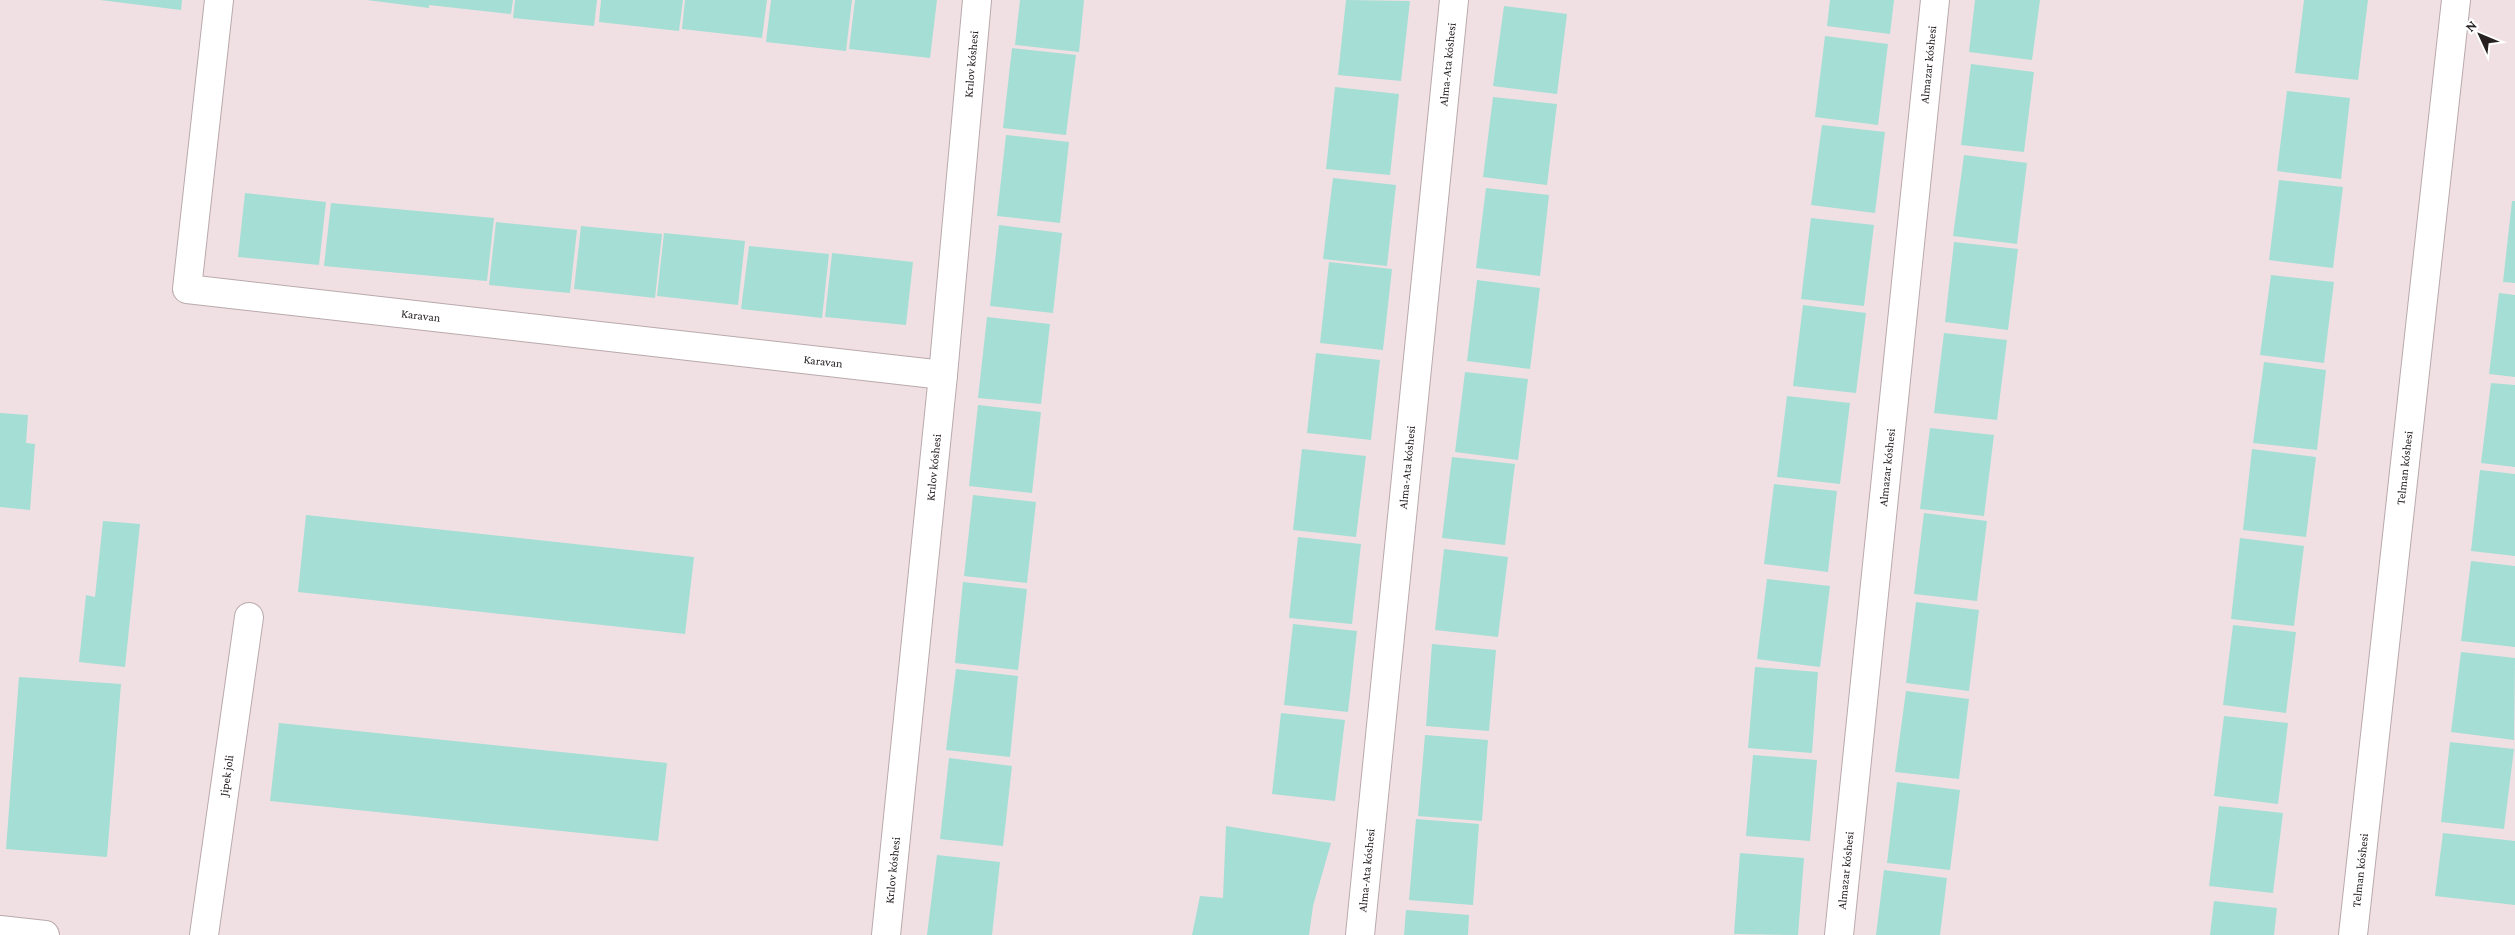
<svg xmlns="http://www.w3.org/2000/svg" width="2515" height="935" font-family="'Crimson Pro',serif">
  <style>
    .building { fill: #a4ded5 }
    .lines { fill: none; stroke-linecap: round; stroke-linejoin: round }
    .minor-casing { stroke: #b9a9ac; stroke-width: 30 }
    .minor { stroke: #fff; stroke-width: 28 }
    .labels { text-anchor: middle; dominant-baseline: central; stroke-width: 4.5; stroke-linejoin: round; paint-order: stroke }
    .street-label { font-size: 12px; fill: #272122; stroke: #fff }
  </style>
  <rect width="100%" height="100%" fill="#f1e0e3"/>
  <!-- building -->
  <g class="building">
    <path d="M100 0H182L181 10Z"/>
    <path d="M367 0H513L511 14 429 5V8Z"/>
    <path d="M515 0H597L594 26 513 18Z"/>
    <path d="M601 0H683L679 31 599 22Z"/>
    <path d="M685 0H767L762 38 682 29Z"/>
    <path d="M771 0H852L846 51 766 42Z"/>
    <path d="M855 0H937L930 58 849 49Z"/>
    <path d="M1020 0H1084L1079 52 1015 45Z"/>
    <path d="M1346 0 1410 1 1401 81 1338 75Z"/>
    <path d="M1830 0H1894L1890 34 1827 26Z"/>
    <path d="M1975 0H2040L2032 60 1969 52Z"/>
    <path d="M2304 0H2368L2358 80 2295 73Z"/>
    <path d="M1504 6 1567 14 1557 94 1493 86Z"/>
    <path d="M1825 36 1888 44 1878 125 1815 117Z"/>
    <path d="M1012 48 1076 55 1066 135 1003 128Z"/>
    <path d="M1971 64 2034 72 2024 152 1961 145Z"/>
    <path d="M1335 87 1399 94 1390 175 1326 169Z"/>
    <path d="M2287 91 2350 98 2341 179 2277 171Z"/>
    <path d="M1493 97 1557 104 1547 185 1483 177Z"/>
    <path d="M1822 125 1885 132 1875 213 1811 205Z"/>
    <path d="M1006 135 1069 142 1060 223 997 216Z"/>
    <path d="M1964 155 2027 163 2017 244 1953 236Z"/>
    <path d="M1333 178 1396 185 1387 266 1323 259Z"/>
    <path d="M2279 180 2343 187 2333 268 2269 260Z"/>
    <path d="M1486 188 1549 195 1540 276 1476 268Z"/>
    <path d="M245 193 326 202 319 265 238 257Z"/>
    <path d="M2512 201H2515V283L2503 282Z"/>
    <path d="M331 203 494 218 487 281 324 266Z"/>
    <path d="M1811 218 1874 225 1864 306 1801 299Z"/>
    <path d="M496 222 577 230 570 293 489 285Z"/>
    <path d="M999 225 1062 233 1053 313 990 306Z"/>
    <path d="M581 226 662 234 655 298 574 289Z"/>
    <path d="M664 233 745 241 738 305 657 296Z"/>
    <path d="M1954 242 2018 249 2008 330 1945 322Z"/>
    <path d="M749 246 829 254 822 318 741 309Z"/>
    <path d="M832 253 913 262 906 325 825 317Z"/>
    <path d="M1329 262 1392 269 1383 350 1320 343Z"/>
    <path d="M2271 275 2334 282 2324 363 2260 355Z"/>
    <path d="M1477 280 1540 288 1530 369 1467 361Z"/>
    <path d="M2499 293 2515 295V377L2489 374Z"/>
    <path d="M1803 305 1866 313 1856 393 1793 386Z"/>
    <path d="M987 317 1050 324 1041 404 978 398Z"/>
    <path d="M1944 333 2007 340 1997 420 1934 413Z"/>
    <path d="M1316 353 1380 360 1371 440 1307 433Z"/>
    <path d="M2264 362 2326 370 2317 450 2253 443Z"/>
    <path d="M1465 372 1528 379 1518 460 1455 452Z"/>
    <path d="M2491 383 2515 385V467L2481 463Z"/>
    <path d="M1787 396 1850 403 1840 484 1777 477Z"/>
    <path d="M978 405 1041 412 1032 493 969 486Z"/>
    <path d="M0 413 28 415 26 443 35 444 30 510 0 507Z"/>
    <path d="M1930 428 1994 435 1984 516 1920 509Z"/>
    <path d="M1302 449 1366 456 1356 537 1293 530Z"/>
    <path d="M2252 449 2316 457 2306 537 2243 530Z"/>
    <path d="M1452 457 1515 464 1505 545 1442 538Z"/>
    <path d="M2480 470 2515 474V556L2471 551Z"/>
    <path d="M1774 484 1837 491 1828 572 1764 564Z"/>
    <path d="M973 495 1036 502 1027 583 964 576Z"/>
    <path d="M1924 513 1987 521 1977 601 1914 594Z"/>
    <path d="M306 515 694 557 685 634 298 592Z"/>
    <path d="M103 521 140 524 125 667 79 662 86 595 95 597Z"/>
    <path d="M1298 537 1361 544 1352 624 1289 618Z"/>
    <path d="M2240 538 2304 546 2294 626 2231 619Z"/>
    <path d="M1444 549 1508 557 1498 637 1435 630Z"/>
    <path d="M2471 561 2515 566V647L2461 641Z"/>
    <path d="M1767 579 1830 586 1820 667 1757 659Z"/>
    <path d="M963 582 1027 589 1018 670 955 663Z"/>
    <path d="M1916 602 1979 610 1969 691 1906 683Z"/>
    <path d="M1293 624 1357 631 1348 712 1284 705Z"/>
    <path d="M2233 625 2296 632 2286 713 2223 705Z"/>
    <path d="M1432 644 1496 650 1489 731 1426 726Z"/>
    <path d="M2461 652 2515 658 2514 740 2451 732Z"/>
    <path d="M1755 667 1818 672 1812 753 1748 748Z"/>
    <path d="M956 669 1018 676 1010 757 946 750Z"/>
    <path d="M19 677 121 684 107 857 6 849Z"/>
    <path d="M1906 691 1969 699 1959 779 1895 772Z"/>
    <path d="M1281 713 1345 720 1335 801 1272 794Z"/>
    <path d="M2224 716 2288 723 2278 804 2214 796Z"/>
    <path d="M279 723 667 763 658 841 270 801Z"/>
    <path d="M1425 735 1488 740 1482 821 1418 816Z"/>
    <path d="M2450 742 2514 749 2504 829 2441 822Z"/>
    <path d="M1753 755 1817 760 1810 841 1746 836Z"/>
    <path d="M949 758 1012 766 1003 846 940 839Z"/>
    <path d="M1897 782 1960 790 1950 870 1887 863Z"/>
    <path d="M2219 806 2283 813 2273 893 2209 886Z"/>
    <path d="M1416 819 1479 824 1473 905 1409 900Z"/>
    <path d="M1226 826 1331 843 1313 906 1309 935H1192L1200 896 1223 898Z"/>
    <path d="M2443 833 2515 841V905L2435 896Z"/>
    <path d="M1740 853 1804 858 1798 935 1734 934Z"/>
    <path d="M937 855 1000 862 992 935H927Z"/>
    <path d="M1884 870 1947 878 1940 935H1876Z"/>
    <path d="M2214 901 2277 908 2274 935H2210Z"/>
    <path d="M1406 910 1469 915 1468 935H1404Z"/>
  </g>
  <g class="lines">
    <!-- minor casing -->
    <g class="minor-casing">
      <g id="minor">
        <path id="s1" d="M219 0 187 289 943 375"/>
        <path d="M0 930 45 935"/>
        <path id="s2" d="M204 935 249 617"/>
        <path id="s3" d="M886 935 943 375 977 0"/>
        <path id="s4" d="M1360 935 1454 0"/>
        <path id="s5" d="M1839 935 1935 0"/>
        <path id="s6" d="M2353 935 2456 0"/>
      </g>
    </g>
    <!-- minor -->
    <use href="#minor" class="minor"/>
  </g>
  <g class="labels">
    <!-- street labels -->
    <g class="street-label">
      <text stroke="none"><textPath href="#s3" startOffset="875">Krılov kóshesi</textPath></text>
      <text stroke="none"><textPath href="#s4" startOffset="875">Alma-Ata kóshesi</textPath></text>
      <text stroke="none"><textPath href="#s5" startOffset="875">Almazar kóshesi</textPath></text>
      <text stroke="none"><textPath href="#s1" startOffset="526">Karavan</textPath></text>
      <text stroke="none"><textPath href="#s1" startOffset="931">Karavan</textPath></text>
      <text stroke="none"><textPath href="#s3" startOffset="470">Krılov kóshesi</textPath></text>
      <text stroke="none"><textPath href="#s4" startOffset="470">Alma-Ata kóshesi</textPath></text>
      <text stroke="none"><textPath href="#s5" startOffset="470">Almazar kóshesi</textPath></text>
      <text stroke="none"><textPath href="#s6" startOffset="470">Telman kóshesi</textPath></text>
      <text stroke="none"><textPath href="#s2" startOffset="161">Jipek joli</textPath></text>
      <text stroke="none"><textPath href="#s4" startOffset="65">Alma-Ata kóshesi</textPath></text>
      <text stroke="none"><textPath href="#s5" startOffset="65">Almazar kóshesi</textPath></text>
      <text stroke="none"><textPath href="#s6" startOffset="65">Telman kóshesi</textPath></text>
      <text stroke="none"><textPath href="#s3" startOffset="65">Krılov kóshesi</textPath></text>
    </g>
  </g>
  <!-- north arrow -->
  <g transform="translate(2480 35) rotate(314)" stroke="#ffffff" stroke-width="4" paint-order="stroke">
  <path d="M0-4L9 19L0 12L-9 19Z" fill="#272122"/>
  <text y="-8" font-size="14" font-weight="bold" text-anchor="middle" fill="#272122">N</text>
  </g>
</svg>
